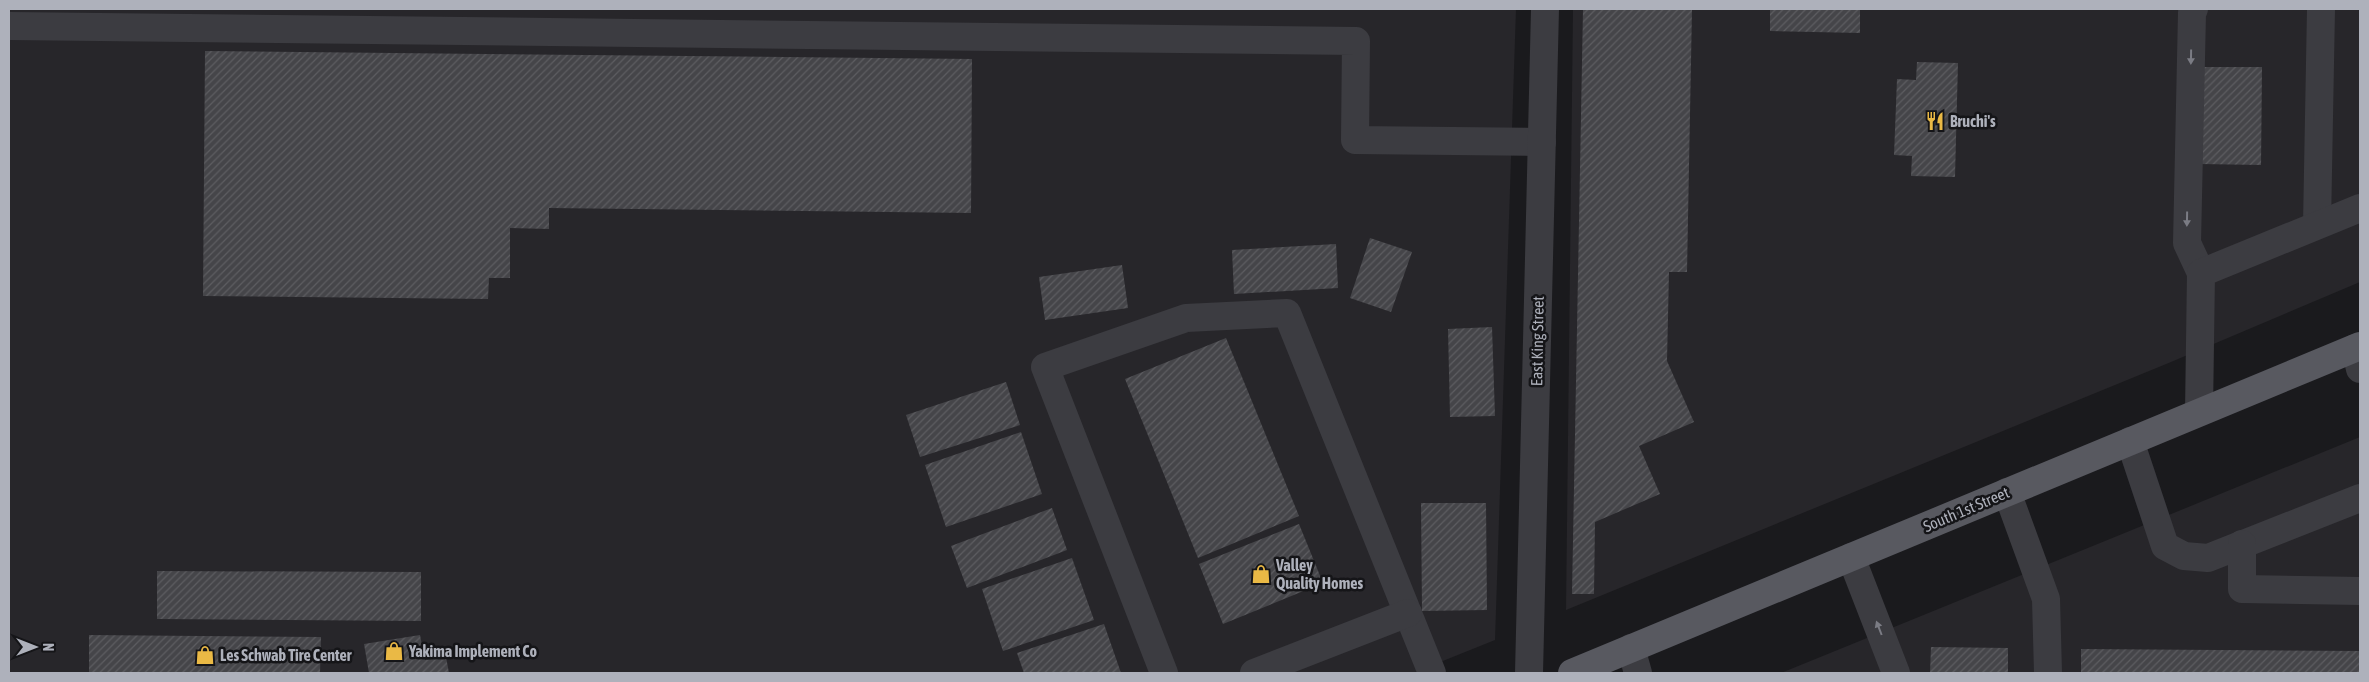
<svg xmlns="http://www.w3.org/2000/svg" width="2369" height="682" font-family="'Asap Condensed',sans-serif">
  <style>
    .built { fill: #27262a }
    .building { fill: url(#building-hatch) }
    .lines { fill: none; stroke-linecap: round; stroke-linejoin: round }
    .minor { stroke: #3c3c41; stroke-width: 28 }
    .major { stroke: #585960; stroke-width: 28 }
    .oneway { fill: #7b7c84 }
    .labels { text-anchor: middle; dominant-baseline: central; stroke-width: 5; stroke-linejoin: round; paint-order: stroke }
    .poi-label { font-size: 16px; font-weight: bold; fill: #aeb1bb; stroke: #151518; text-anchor: start }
    .street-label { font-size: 16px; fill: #aeb1bb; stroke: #151518 }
  </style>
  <defs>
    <pattern id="building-hatch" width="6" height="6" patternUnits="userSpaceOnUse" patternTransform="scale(1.25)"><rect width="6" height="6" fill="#454549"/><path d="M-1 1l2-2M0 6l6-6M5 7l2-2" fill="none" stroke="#5d5d61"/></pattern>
  </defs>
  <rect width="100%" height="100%" fill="#1a1a1d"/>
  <!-- built -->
  <g class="built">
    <path d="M9 9H1516L1495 640 1413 673H9Z"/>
    <path d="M1573 9H2360V282L2171 362 1566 610Z"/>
    <path d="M2360 437V673H1781L1926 614Z"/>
  </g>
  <!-- building -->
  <g class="building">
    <path d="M1583 9H1692L1687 272H1669L1667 361 1694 422 1639 446 1660 494 1595 522 1594 594H1572Z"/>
    <path d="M1770 9H1860V33L1770 31Z"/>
    <path d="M205 51 972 59 971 213 549 208V229L510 228V278H489L488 299 203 296Z"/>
    <path d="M1917 62 1958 63 1955 177 1911 176 1912 156 1894 155 1897 79 1916 80Z"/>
    <path d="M2201 67H2262L2261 165 2200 164Z"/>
    <path d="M1370 238 1412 252 1391 312 1350 298Z"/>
    <path d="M1336 244 1338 288 1234 294 1232 250Z"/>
    <path d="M1122 265 1128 308 1045 320 1039 277Z"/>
    <path d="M1492 327 1495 416 1450 417 1448 329Z"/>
    <path d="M1226 338 1299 516 1198 558 1125 379Z"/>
    <path d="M1006 382 1020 425 920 457 906 415Z"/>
    <path d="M1021 432 1042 494 946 527 925 465Z"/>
    <path d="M1421 503H1486L1487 610 1422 611Z"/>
    <path d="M1052 508 1067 550 967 588 951 546Z"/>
    <path d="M1299 524 1323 583 1223 624 1199 564Z"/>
    <path d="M1072 558 1094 620 1003 651 982 589Z"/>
    <path d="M157 571 421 572V621L157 619Z"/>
    <path d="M1104 624 1121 673H1024L1017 653Z"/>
    <path d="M89 635 321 637 320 673H89Z"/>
    <path d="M420 635 425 660 446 657 449 673H369L364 644Z"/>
    <path d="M1931 647 2008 648V673H1930Z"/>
    <path d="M2081 649 2360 651V673H2081Z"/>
  </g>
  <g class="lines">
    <!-- minor -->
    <g class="minor">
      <path d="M2194 9 2192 13 2187 243 2201 273"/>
      <path d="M9 26 1356 41 1355 140 1542 142"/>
      <path d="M2317 225 2321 9"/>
      <path d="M2355 348 2360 369"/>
      <path d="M2199 412 2201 273 2360 208"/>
      <path d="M2130 441 2165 546 2184 556 2208 558 2360 498"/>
      <path d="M2007 492 2046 599 2048 673"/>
      <path d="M2242 544V589L2360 591"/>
      <path d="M1851 557 1896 673"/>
      <path d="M1631 648 1638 673"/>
      <path d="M1164 673 1045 367 1186 318 1287 313 1432 673"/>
      <path d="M1254 673 1408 613"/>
      <path d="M1529 673 1545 9"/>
    </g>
    <!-- major -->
    <path class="major" d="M1572 673 2360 346"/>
  </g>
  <!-- one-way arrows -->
  <defs><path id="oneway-solid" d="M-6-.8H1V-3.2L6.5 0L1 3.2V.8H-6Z" transform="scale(1.25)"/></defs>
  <g class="oneway">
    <use href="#oneway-solid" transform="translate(2191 57) rotate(91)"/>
    <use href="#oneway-solid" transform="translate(2187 219) rotate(91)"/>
    <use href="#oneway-solid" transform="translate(1879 628) rotate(-111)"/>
  </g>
  <!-- icons -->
  <defs>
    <g id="restaurant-bare" transform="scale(1.5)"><path d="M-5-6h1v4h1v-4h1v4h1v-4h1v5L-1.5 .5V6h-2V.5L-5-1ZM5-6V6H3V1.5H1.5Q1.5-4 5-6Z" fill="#eab945" stroke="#151518" stroke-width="2.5" paint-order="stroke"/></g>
    <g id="shop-bare" transform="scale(1.5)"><path d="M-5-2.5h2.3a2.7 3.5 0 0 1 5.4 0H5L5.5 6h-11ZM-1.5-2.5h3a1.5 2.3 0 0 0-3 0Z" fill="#eab945" stroke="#151518" stroke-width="2.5" paint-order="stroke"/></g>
  </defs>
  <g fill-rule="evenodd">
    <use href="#restaurant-bare" x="1935" y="121"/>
    <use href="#shop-bare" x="1261" y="574"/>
    <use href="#shop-bare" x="394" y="651"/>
    <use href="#shop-bare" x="205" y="655"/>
  </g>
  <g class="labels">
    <!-- poi labels -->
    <g class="poi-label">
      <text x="1950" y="121">Bruchi's</text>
      <text x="1276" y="565">Valley<tspan x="1276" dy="18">Quality Homes</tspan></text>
      <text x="409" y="651">Yakima Implement Co</text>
      <text x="220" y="655">Les Schwab Tire Center</text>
    </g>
    <!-- street labels -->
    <g class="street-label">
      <text transform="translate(1537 341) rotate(-89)">East King Street</text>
      <text transform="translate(1966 509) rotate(-23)">South 1st Street</text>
    </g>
  </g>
  <!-- border -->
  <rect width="2369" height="682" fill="none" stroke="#aeb1bb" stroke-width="20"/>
  <!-- north arrow -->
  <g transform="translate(35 647) rotate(90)" stroke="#151518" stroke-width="4" paint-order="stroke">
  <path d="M0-4L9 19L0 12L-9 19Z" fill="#aeb1bb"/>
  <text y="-8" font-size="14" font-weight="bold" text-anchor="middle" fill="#aeb1bb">N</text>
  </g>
</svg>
